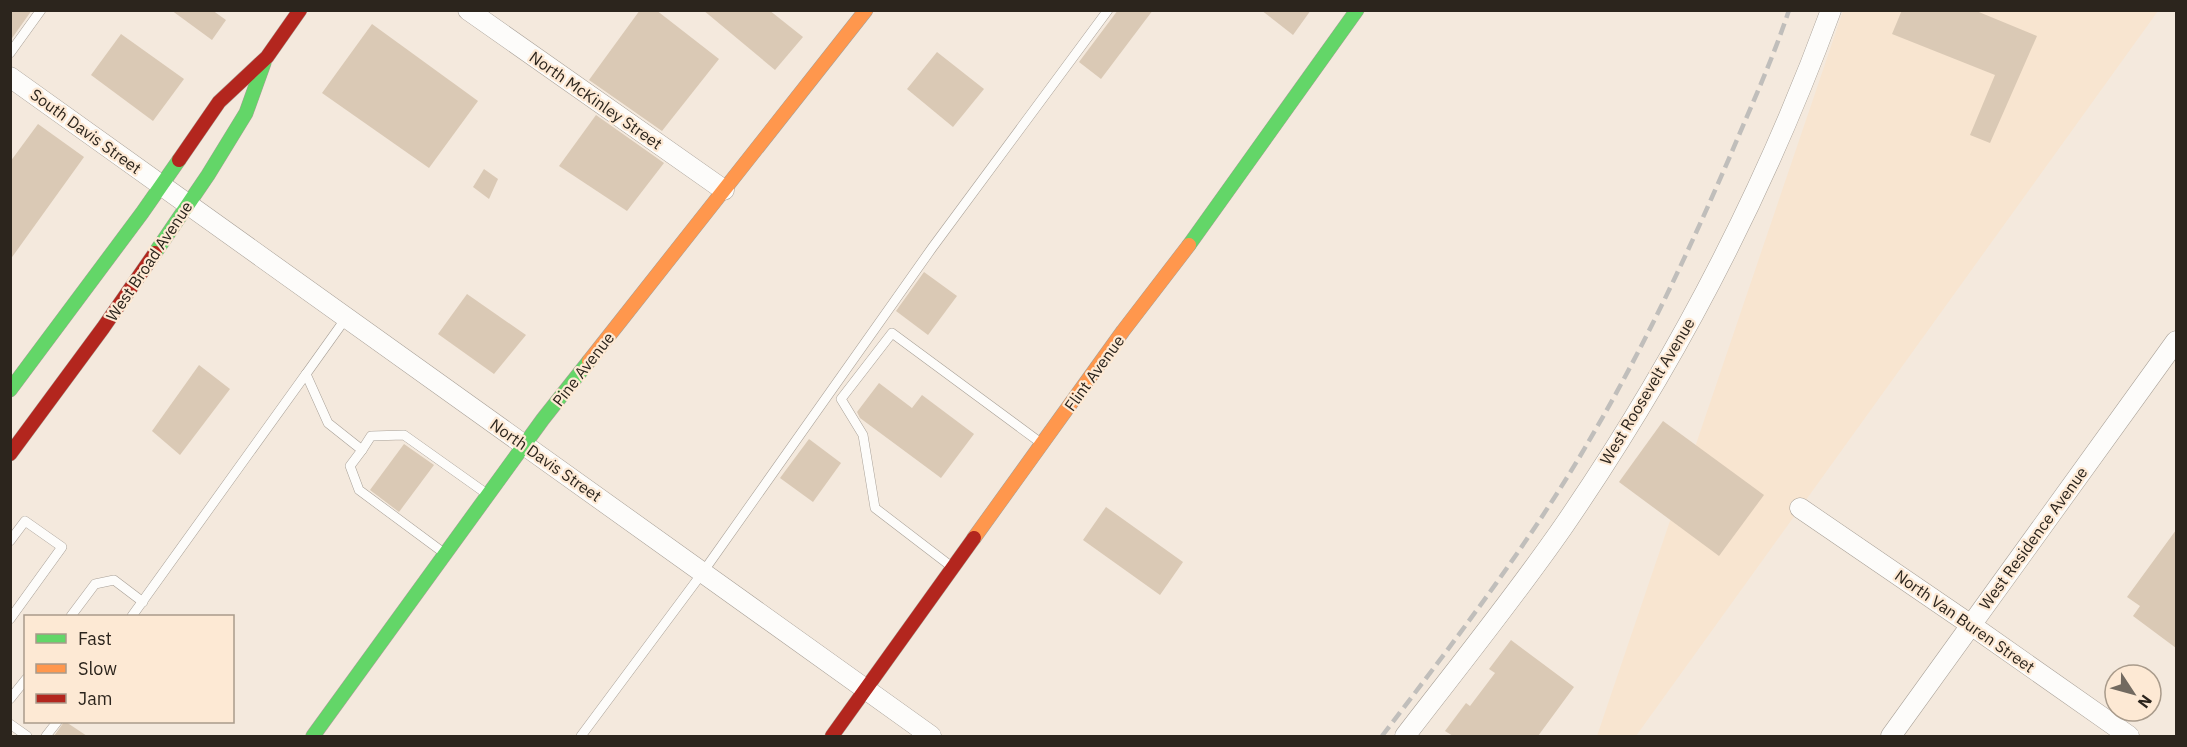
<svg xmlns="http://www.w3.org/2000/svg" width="2187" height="747" font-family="'IBM Plex Sans',sans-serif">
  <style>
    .built { fill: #f8e5d0 }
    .building { fill: #dac9b5 }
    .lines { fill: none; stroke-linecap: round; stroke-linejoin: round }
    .lane-casing { stroke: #a8a097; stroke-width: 10 }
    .street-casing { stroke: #a8a097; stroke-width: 21 }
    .fast-casing { stroke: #a8a097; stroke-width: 15 }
    .slow-casing { stroke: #a8a097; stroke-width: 15 }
    .jam-casing { stroke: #a8a097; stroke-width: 15 }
    .lane { stroke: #fdfcfa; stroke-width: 9 }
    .street { stroke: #fdfcfa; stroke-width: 20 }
    .fast { stroke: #63d668; stroke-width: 14 }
    .slow { stroke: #ff974d; stroke-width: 14 }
    .jam { stroke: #b3261e; stroke-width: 14 }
    .rail { stroke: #c0bebb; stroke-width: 4.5; stroke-dasharray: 12 6; stroke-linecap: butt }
    .labels { text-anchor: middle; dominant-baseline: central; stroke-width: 4.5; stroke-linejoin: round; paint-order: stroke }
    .street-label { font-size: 16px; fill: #2c251d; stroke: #fde9d4 }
  </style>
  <rect width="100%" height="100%" fill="#f4e9dd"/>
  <!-- built -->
  <path class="built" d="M1843 11H2158L1636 736H1597Z"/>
  <!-- building -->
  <g class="building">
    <path d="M10 10H32L10 41Z"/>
    <path d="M171 10H212L226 20 212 40Z"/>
    <path d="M640 10H656L719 59 662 131 589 80Z"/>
    <path d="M703 10H769L803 37 775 70Z"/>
    <path d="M1118 10H1153L1101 79 1079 62Z"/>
    <path d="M1261 10H1311L1293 35Z"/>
    <path d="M1902 10H1974L2037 36 1990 143 1970 135 1995 75 1892 34Z"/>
    <path d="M372 24 478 101 429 168 322 93Z"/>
    <path d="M121 34 184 79 153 121 91 75Z"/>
    <path d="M937 52 984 89 953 127 907 89Z"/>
    <path d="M596 115 664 163 627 211 559 166Z"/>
    <path d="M38 124 84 157 10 260V162Z"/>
    <path d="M484 169 498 179 489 199 473 187Z"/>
    <path d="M924 272 957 296 928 335 896 311Z"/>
    <path d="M467 294 526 335 494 374 438 334Z"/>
    <path d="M199 365 230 389 180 455 152 431Z"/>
    <path d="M879 383 912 408 922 395 974 434 941 478 860 418 857 412Z"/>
    <path d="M1663 421 1764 495 1719 556 1619 482Z"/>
    <path d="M809 439 841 463 813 502 780 478Z"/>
    <path d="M404 444 434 465 399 512 370 490Z"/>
    <path d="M1106 507 1183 562 1160 595 1083 540Z"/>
    <path d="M2176 530V648L2133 616 2140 606 2127 597Z"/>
    <path d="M1511 640 1574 687 1538 736H1453L1445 731 1466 703 1470 706 1495 673 1489 669Z"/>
    <path d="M64 722H66L87 736H54Z"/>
  </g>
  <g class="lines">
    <!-- lane casing -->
    <g class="lane-casing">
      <g id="lane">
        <path d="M10 53 41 10"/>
        <path d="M346 318 306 374 328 423 362 450 350 466 359 490 444 553"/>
        <path d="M362 450 371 436 404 435 487 494"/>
        <path d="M10 541 25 521 62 547 10 619"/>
        <path d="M952 567 875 508 863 435 841 399 892 333 1041 443"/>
        <path d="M71 616 95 584 114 580 143 602"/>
        <path d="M132 616 306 374"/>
        <path d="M10 699 26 679"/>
        <path d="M10 724 27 736"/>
        <path d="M46 736 57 722"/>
        <path d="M581 736 703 572 932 248 1108 10"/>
      </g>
    </g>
    <!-- street casing -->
    <g class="street-casing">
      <g id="street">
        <path d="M468 10 724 190"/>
        <path d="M10 77 931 736"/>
        <path d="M1800 508 1971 625 2129 736"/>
        <path d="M1405 736C1458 667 1513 599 1563 527 1673 367 1764 193 1831 10"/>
        <path d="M1891 736 2176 341"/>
      </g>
    </g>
    <!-- fast casing -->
    <g class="fast-casing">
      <g id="fast">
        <path d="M1189 245 1357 10"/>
        <path d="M155 253 208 175 246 113 264 63"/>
        <path d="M10 390 142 213 179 160"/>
        <path d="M313 736 543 419 589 361"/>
      </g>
    </g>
    <!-- slow casing -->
    <g class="slow-casing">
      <g id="slow">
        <path d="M589 361 866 10"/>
        <path d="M974 538 1123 331 1189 245"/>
      </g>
    </g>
    <!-- jam casing -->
    <g class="jam-casing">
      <g id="jam">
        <path d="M179 160 219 102 267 57 300 10"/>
        <path d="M10 454 103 328 155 253"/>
        <path d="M832 736 974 538"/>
      </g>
    </g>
    <!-- lane -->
    <use href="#lane" class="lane"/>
    <!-- street -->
    <use href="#street" class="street"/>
    <!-- fast -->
    <use href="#fast" class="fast"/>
    <!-- slow -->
    <use href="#slow" class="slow"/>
    <!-- jam -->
    <use href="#jam" class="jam"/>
    <!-- rail -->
    <path class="rail" d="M1382 736C1457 638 1536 535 1597 427 1648 339 1691 246 1731 154 1751 106 1773 59 1789 10"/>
  </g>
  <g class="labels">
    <!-- street labels -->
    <g class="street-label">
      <text transform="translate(596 100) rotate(35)">North McKinley Street</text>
      <text transform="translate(86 131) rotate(36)">South Davis Street</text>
      <text transform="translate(149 261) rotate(-56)">West Broad Avenue</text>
      <text transform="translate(583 369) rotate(-52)">Pine Avenue</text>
      <text transform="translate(1094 373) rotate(-54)">Flint Avenue</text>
      <text transform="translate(1647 391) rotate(-59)">West Roosevelt Avenue</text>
      <text transform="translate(546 460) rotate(35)">North Davis Street</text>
      <text transform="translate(2033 538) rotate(-54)">West Residence Avenue</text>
      <text transform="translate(1965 621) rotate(35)">North Van Buren Street</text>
    </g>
  </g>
  <!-- border -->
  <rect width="2187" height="747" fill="none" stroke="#2c251d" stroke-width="24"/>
  <!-- legend -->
  <rect x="24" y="615" width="210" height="108" fill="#fde9d4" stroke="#a99b8b" stroke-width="1.5"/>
  <rect x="36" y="634" width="30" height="9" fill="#63d668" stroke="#a99b8b" stroke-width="1.5"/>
  <text x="78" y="645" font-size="18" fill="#2c251d">Fast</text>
  <rect x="36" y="664" width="30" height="9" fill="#ff974d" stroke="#a99b8b" stroke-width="1.5"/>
  <text x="78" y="675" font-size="18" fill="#2c251d">Slow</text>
  <rect x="36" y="694" width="30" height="9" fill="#b3261e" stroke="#a99b8b" stroke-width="1.5"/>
  <text x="78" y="705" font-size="18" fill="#2c251d">Jam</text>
  <!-- north arrow -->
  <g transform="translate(2133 693) rotate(126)"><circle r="28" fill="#fde9d4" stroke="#a99b8b" stroke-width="1.5"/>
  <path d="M0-4.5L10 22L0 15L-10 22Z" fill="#726a60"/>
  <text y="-9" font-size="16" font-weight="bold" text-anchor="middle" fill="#2c251d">N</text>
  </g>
</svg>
